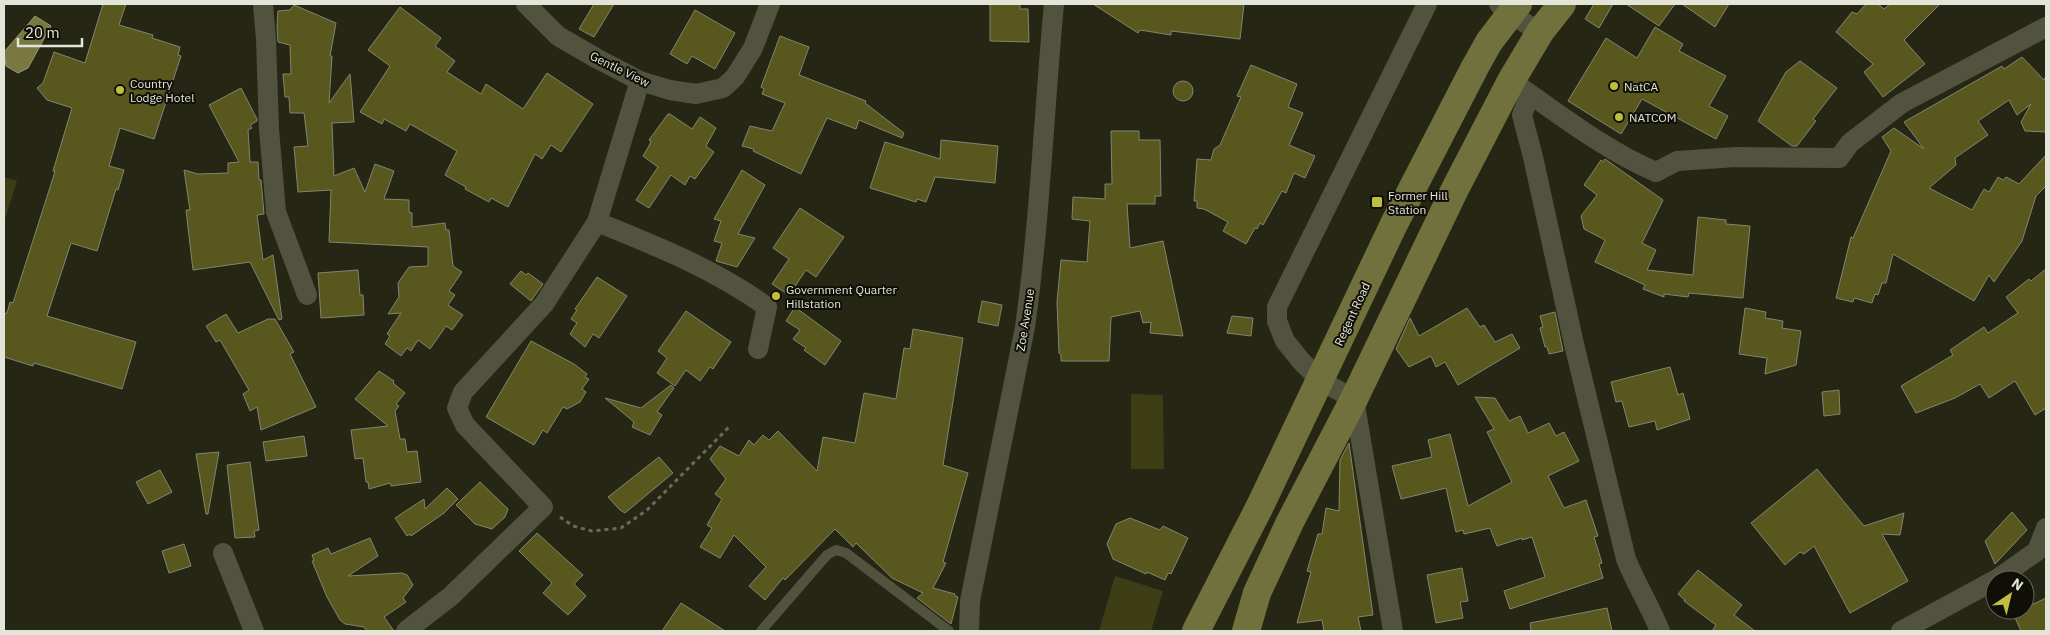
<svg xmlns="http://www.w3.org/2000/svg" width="2050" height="635" font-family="'IBM Plex Sans',sans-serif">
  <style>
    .green { fill: #3d3d16 }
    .water { fill: #787840; stroke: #98996e }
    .building { fill: #57571e; stroke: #848570 }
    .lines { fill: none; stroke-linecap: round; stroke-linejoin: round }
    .path { stroke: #6a6b5b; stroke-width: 3; stroke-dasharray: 4 4; stroke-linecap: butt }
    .lane { stroke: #52533f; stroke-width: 10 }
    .street { stroke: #52533f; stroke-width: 20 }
    .primary { stroke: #71713d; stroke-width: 28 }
    .poi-dot { fill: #bfbe41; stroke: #0f0f07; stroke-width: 2 }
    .labels { text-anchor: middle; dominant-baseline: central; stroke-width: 4; stroke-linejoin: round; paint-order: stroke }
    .street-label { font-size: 12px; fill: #e4e5d9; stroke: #0f0f07 }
    .poi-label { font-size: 12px; fill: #e4e5d9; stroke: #0f0f07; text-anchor: start }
  </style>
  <rect width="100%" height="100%" fill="#262614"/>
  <!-- green -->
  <g class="green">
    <path d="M4 177 17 181 4 222Z"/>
    <path d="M1131 394 1163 395 1164 469H1131Z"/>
    <path d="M1115 576 1163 591 1151 631H1099Z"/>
  </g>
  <!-- water -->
  <path class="water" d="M35 16 51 26 28 68 18 73 6 66 4 52Z"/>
  <!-- building -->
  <g class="building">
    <path d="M103 4H126L119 25 153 35 152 38 180 47 178 55 181 56 154 139 120 128 109 166 124 170 118 190 116 189 97 251 71 243 47 316 136 342 122 389 34 363 33 366 4 357V314L7 313 10 302 13 303 52 181 55 171H53L72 108 47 100 37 88 43 83 54 52 85 63Z"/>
    <path d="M594 4H614L594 37 579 29Z"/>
    <path d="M990 4H1020V9H1028L1029 42 990 41Z"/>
    <path d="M1093 4H1244L1240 39 1171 31V35L1140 30 1138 33Z"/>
    <path d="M1594 4H1613L1599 28 1585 19Z"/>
    <path d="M1626 4H1675L1659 26Z"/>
    <path d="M1682 4H1729L1715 27Z"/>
    <path d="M1866 4H1878L1884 9 1890 4H1940L1904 40 1925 64 1883 97 1864 72 1873 64 1836 32 1852 12 1857 14Z"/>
    <path d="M294 5 336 23 330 56H332L329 103 350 74 354 122 332 123 334 176 354 168 365 192 375 164 394 171 384 199 409 200V212L412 213V227L445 223 446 230H449L453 266 462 272 449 291 455 295 448 305 463 315 452 330 446 326 430 349 418 340 411 351 407 348 401 356 385 344 390 336 387 334 401 313 388 314 399 297 398 283 409 267 428 266V247L329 242 331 190 298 192 294 147 308 146 304 113H290L289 97H285L283 74H291L290 45 278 42 277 27 278 11 290 10Z"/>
    <path d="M400 7 441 38 435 46 455 61 447 72 481 94 486 84 523 109 547 73 593 104 561 152 551 145 542 159 535 154 508 207 491 198 489 202 465 189 466 187 445 175 457 151 410 124 406 131 384 119 382 124 360 112 390 66 368 50Z"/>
    <path d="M695 10 735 33 715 69 692 56 687 64 670 54Z"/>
    <path d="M1655 27 1683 44 1679 51 1726 76 1709 106 1728 116 1716 139 1642 99 1621 134 1568 101 1606 38 1637 58Z"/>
    <path d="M780 36 809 47 799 75 866 101 865 103 904 133 902 138 859 120 856 129 827 118 801 174 753 151 754 149 742 146 750 126 772 131 785 103 762 94 764 89 761 87Z"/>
    <path d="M2022 57 2044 80 2046 76V132L2025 131 2021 122 2031 104 2017 115 2009 100 1978 121 1988 135 1955 158 1956 165 1929 188 1972 210 1984 189 1989 192 1998 177 2003 180 2006 177 2019 184 2046 155V186L2036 196 2022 241 1994 282 1989 275 1974 301 1893 254 1886 283H1882L1878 295 1875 294 1872 303 1854 298 1853 302 1836 298 1851 237 1853 238 1891 151 1882 137 1894 128 1924 149 1904 122 2002 66 2004 69Z"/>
    <path d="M1800 61 1837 88 1813 119 1816 121 1797 146H1792L1758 121 1786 72Z"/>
    <path d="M1251 65 1297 84 1288 107 1303 113 1289 145 1315 156 1305 178 1294 173 1286 193 1282 191 1263 225 1260 223 1257 229 1255 228 1246 244 1223 231 1228 222 1204 209 1197 208V201H1194L1197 159 1211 160 1214 149 1220 145 1241 97 1237 96Z"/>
    <circle cx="1183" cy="91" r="10"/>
    <path d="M241 88 257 119V121L250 125 252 128 248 130 250 162H258L259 180H261L264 214 257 215 263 260 273 255 282 319 279 320 250 262 193 270 186 210H190L184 170 198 174 228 173V163L239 162 209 105Z"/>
    <path d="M668 114H670L692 129 700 117 716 128 706 146 714 152 695 179 690 176 685 185 671 175 649 208 636 200 658 167 643 156 649 146 651 141 649 140Z"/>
    <path d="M1111 131H1139V140H1160L1161 196H1155V204H1127L1130 248 1163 241 1183 336 1150 333 1151 322 1143 323 1140 311 1111 317 1109 361H1061V355L1059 353 1057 302 1061 260 1087 262 1090 221 1072 219 1073 197 1105 199V184H1112Z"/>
    <path d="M941 140 998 146 995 183 935 177 926 202 917 199 916 202 870 188 885 142 940 159Z"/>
    <path d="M1605 159 1663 200 1642 243 1656 250 1647 270 1693 275 1698 217 1726 220V224L1750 226 1743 298 1689 293 1688 297 1664 294V297L1643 289 1645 285 1595 262 1605 240 1584 229 1581 216 1597 195 1584 185 1601 160 1603 162Z"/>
    <path d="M742 170 765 185 738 234 755 238 737 267 716 261 722 243 714 241 721 221 714 219Z"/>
    <path d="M800 208 844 237 816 277 806 270 789 295 772 284 789 259 773 248Z"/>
    <path d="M2046 269V408L2035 415 2015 381 1989 398 1980 384 1955 398 1916 413 1901 386 1953 355 1950 350 1984 327 1988 333 2018 313 2006 297 2029 279 2031 281Z"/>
    <path d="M358 270 360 295H363L364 315 321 318 318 273Z"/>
    <path d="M521 271 526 275 528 273 543 284 531 301 510 284Z"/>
    <path d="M597 277 627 296 599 338 593 334 585 347 570 334 577 323 571 319 577 310 575 309Z"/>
    <path d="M982 301 1002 305 998 326 978 322Z"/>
    <path d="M795 307 841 341 825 365 804 350 806 348 793 339 800 330 786 321Z"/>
    <path d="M1467 308 1480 327 1484 325 1495 342 1512 334 1520 348 1458 385 1445 362 1436 367 1431 356 1409 367 1396 349 1410 318 1419 336Z"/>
    <path d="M1745 308 1766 312 1765 318 1783 321 1782 328 1801 331 1796 365 1765 374 1767 358 1739 354Z"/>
    <path d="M686 311 731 342 713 369 710 367 700 381 686 370 675 386 657 373 667 358 658 351Z"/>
    <path d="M1555 312 1563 351 1549 354 1547 347H1545L1540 328 1543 327 1540 316Z"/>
    <path d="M226 314 238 333 268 319H275L294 352 290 354 316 407 261 430 257 407 250 411 243 394 249 390 220 340 216 342 206 326Z"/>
    <path d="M1232 316 1253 318 1251 336 1227 333Z"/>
    <path d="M913 329 963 338 943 465 968 473 943 562 946 563 933 588 955 594V596L958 597 951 624 917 598 923 593 892 578 856 543 853 547 835 529 785 580 783 578 765 600 749 586 766 567 734 535 720 558 700 547 712 528 707 525 722 499 715 494 726 479 710 459 720 446 739 456 749 440 754 445 763 435 769 440 778 431 817 471 823 437 855 443 864 393 896 399 904 348 910 349Z"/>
    <path d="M531 341 574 364 587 374 585 377 589 379 582 389 586 392 580 402 567 409 563 407 547 433 543 430 534 445 486 417Z"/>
    <path d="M1670 367 1678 395 1683 393 1690 419 1657 430 1655 421 1629 427 1622 401 1616 402 1611 382Z"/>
    <path d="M379 371 394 381 393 383 405 393 396 404 399 406 395 411 400 439H405L407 452 417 451 421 482 391 486 390 483 369 489 368 482H366L363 458 355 459 351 430 388 426 355 399Z"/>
    <path d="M671 385 674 388 657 412 662 415 650 435 632 427 634 422 605 398 641 408Z"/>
    <path d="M1839 390 1840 414 1824 416 1822 392Z"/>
    <path d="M1475 397 1495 398 1509 421 1520 416 1528 433 1549 423 1556 436 1564 432 1579 461 1548 476 1564 508 1586 500 1598 536 1594 537 1602 563 1599 564 1603 578 1510 609 1504 591 1545 577 1532 537 1522 540V538L1497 546 1490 528 1464 534 1463 530 1456 532 1446 488 1401 499 1392 466 1432 457 1428 440 1450 434 1468 506 1512 482 1487 432 1494 429Z"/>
    <path d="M304 436 307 456 266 461 263 442Z"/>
    <path d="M1349 443 1373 615 1358 617 1361 631H1324L1322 620 1297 623 1311 572 1307 571 1318 534H1322L1326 508 1339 511 1340 460Z"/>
    <path d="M219 452 208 514H206L196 454Z"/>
    <path d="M659 457 673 473 625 513 620 510 608 497Z"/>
    <path d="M250 462 259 530 254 531 255 537 235 538 227 465Z"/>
    <path d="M1817 469 1864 526 1904 513 1900 535 1882 534 1908 581 1850 613 1814 546 1804 554 1800 552 1785 565 1751 523Z"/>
    <path d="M160 470 172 492 148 504 136 482Z"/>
    <path d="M480 482 508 509 505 517 492 529 475 524 456 505Z"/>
    <path d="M447 488 458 499 444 513 411 536 410 534 407 536 395 518 424 499 425 509Z"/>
    <path d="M2012 512 2027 530 1995 564 1985 541Z"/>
    <path d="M1130 518 1160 530 1163 526 1188 538 1171 574 1168 573 1165 580 1147 572 1146 574 1113 559 1107 544 1116 524Z"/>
    <path d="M537 533 583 575 574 584 586 596 568 615 543 593 552 583 519 551Z"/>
    <path d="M370 538 378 556 348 576 402 573 407 575 413 585 403 598 406 602 384 617 394 631H367L364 627 345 624 340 620 327 597 312 561H314L312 555 328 548 331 554Z"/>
    <path d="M184 544 191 566 169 573 162 551Z"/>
    <path d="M1462 568 1468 601 1460 602 1463 618 1436 623 1427 575Z"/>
    <path d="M1698 570 1742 605 1734 615 1755 631H1712L1716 625 1684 601 1685 600 1678 594Z"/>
    <path d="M2046 598V631H2021L2013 613 2025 610V608Z"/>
    <path d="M681 603 725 631H662Z"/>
    <path d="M1607 608 1612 631H1531L1530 623Z"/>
  </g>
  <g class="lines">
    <!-- path -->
    <path class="path" d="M560 517 573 526 592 531 621 528 647 510 730 426"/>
    <!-- lane -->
    <path class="lane" d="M761 631 827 555 836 550 846 553 949 631"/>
    <!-- street -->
    <g class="street">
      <path d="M263 4 266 40 269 129 276 212 307 295"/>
      <path d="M526 4 558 36 596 58 640 81 670 90 696 94 723 88 735 77 753 48 770 4"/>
      <path d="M1499 4 1510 14 1540 32"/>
      <path d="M1511 81C1557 112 1604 150 1656 172L1677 161 1736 157 1839 158 1850 143 1902 103 2046 27"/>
      <path d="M1530 94 1522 115 1533 157 1574 344 1626 559C1636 584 1650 606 1660 631"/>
      <path d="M597 222C656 246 715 269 767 307L758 349"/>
      <path d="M223 553 254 631"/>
      <path d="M1996 580 2037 551 2046 528"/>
      <path d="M406 631 451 596 543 507 465 425 457 408 463 392 544 304 597 222 640 81"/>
      <path d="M969 631 970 601 1025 327C1040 220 1044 111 1054 4"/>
      <path d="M1393 631 1354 399 1321 381 1302 362 1285 341 1277 321V307L1427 4"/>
      <path d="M1901 631 1995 580"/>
    </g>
    <!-- primary -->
    <g class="primary">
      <path d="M1196 631 1260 506 1394 224 1475 67 1489 42 1518 4"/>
      <path d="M1246 631 1257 593 1290 522 1354 399 1455 189 1511 81 1540 32 1562 4"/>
    </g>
  </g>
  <!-- markers -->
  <g class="poi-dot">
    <circle cx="1614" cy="86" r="5"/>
    <circle cx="120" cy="90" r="5"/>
    <circle cx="1619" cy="117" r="5"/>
    <rect x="1371" y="196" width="12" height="12" rx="2.5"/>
    <circle cx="776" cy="296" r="5"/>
  </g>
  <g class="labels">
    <!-- street labels -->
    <g class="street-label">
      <text transform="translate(620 69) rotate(26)">Gentle View</text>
      <text transform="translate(1352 314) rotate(-65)">Regent Road</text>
      <text transform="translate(1025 320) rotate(-81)">Zoe Avenue</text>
    </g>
    <!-- poi labels -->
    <g class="poi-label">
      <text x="130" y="83">Country<tspan x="130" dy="14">Lodge Hotel</tspan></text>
      <text x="1624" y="86">NatCA</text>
      <text x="1629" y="117">NATCOM</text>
      <text x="1388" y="195">Former Hill<tspan x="1388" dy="14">Station</tspan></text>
      <text x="786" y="289">Government Quarter<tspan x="786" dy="14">Hillstation</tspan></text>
    </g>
  </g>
  <!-- border -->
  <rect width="2050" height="635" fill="none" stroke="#e4e5d9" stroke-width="10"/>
  <!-- north arrow -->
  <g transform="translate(2010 595) rotate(35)"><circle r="24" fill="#0f0f07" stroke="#64655b"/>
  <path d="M0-4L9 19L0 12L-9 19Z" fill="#bfbe41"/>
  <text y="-8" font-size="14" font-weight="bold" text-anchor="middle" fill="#e4e5d9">N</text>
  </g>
  <!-- scale -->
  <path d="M18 38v8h64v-8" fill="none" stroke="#e4e5d9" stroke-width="2.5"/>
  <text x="25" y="38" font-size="15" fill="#e4e5d9" stroke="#0f0f07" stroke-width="4" paint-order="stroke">20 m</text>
</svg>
